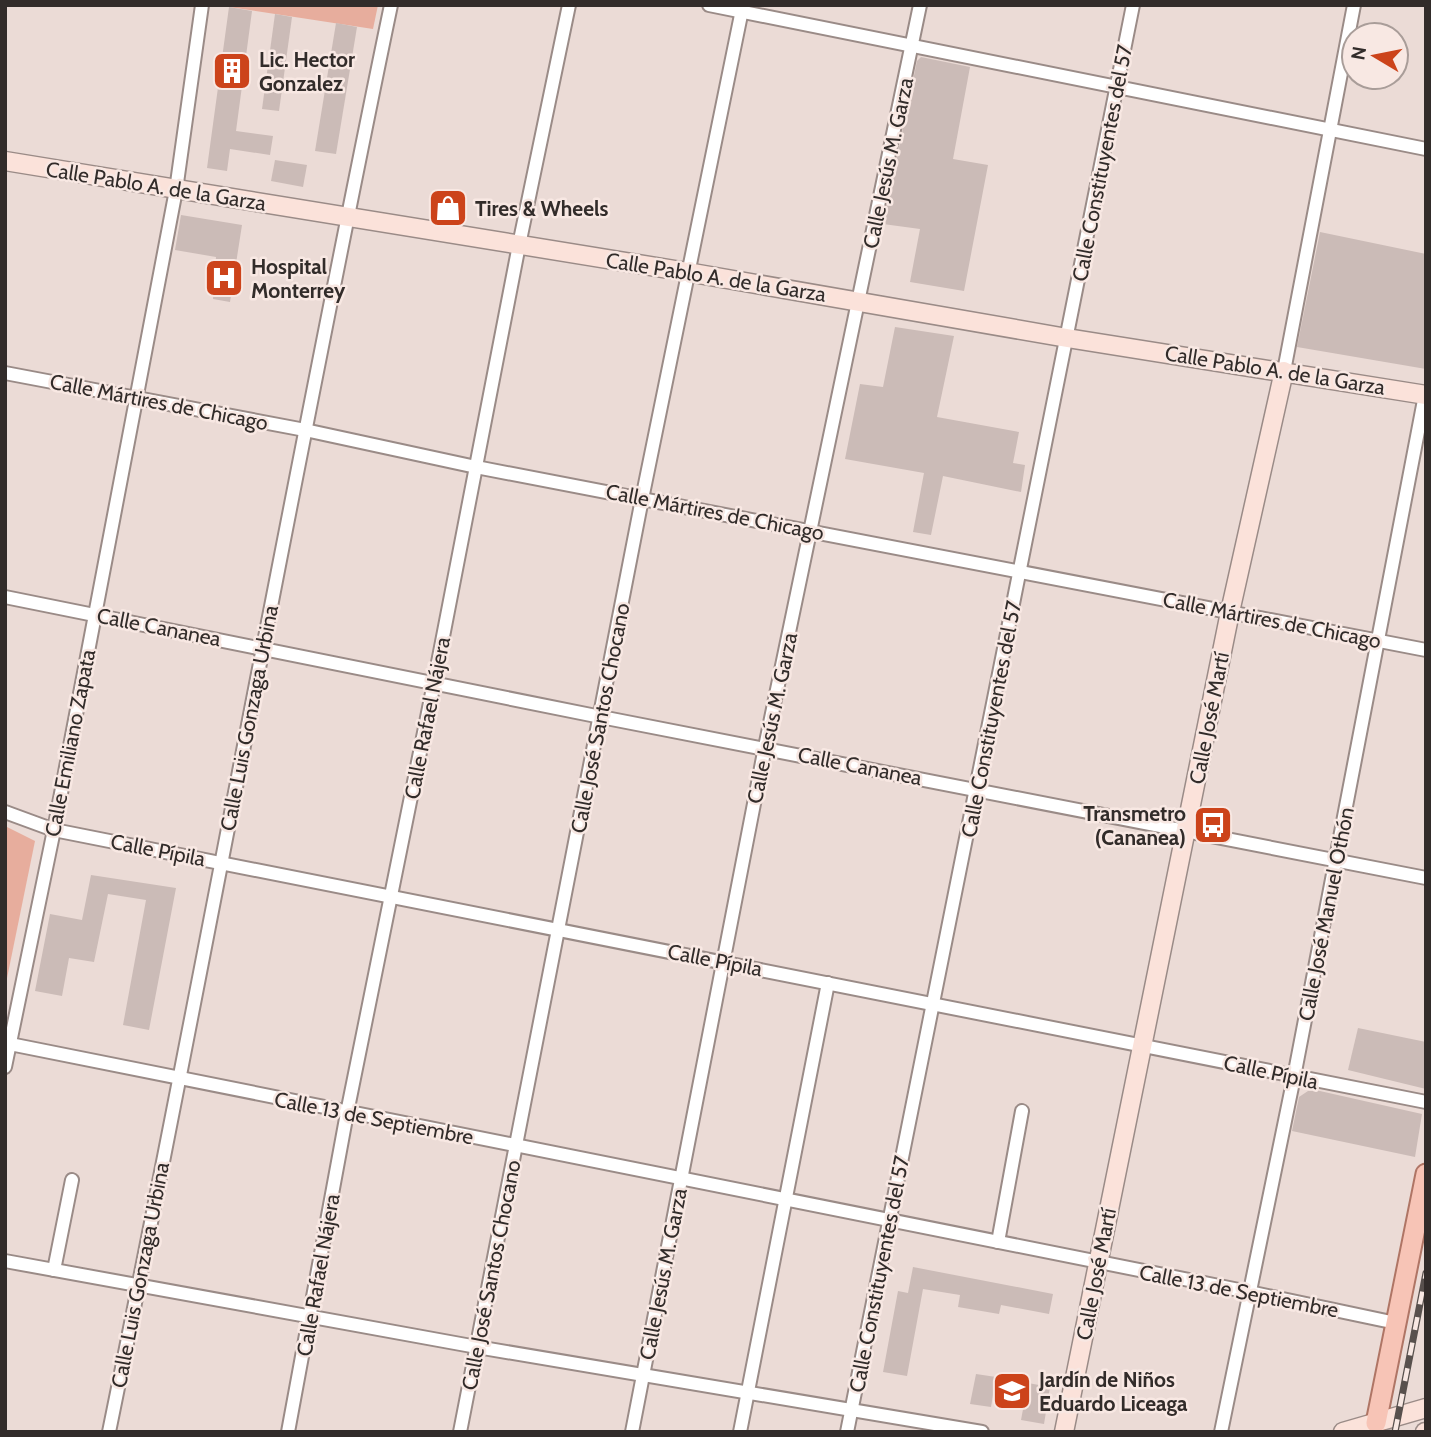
<svg xmlns="http://www.w3.org/2000/svg" width="1431" height="1437" font-family="Cabin,sans-serif">
  <style>
    .green { fill: #e7ad9d }
    .building { fill: #cbbbb7 }
    .lines { fill: none; stroke-linecap: round; stroke-linejoin: round }
    .primary-tunnel { stroke: #c6b8b4; stroke-width: 19; stroke-dasharray: 19 10; stroke-linecap: butt }
    .street-casing { stroke: #9a8b87; stroke-width: 16 }
    .secondary-casing { stroke: #9a8b87; stroke-width: 21 }
    .primary-casing { stroke: #af7565; stroke-width: 23 }
    .street { stroke: #fff; stroke-width: 12 }
    .secondary { stroke: #fbe2da; stroke-width: 18 }
    .primary { stroke: #f7c4b6; stroke-width: 19 }
    .rail-casing { stroke: #58504d; stroke-width: 7 }
    .rail { stroke: #f8e8e3; stroke-width: 4.5; stroke-dasharray: 13; stroke-linecap: butt }
    .labels { text-anchor: middle; dominant-baseline: central; stroke-width: 5; stroke-linejoin: round; paint-order: stroke }
    .poi-label { font-size: 21px; font-weight: bold; fill: #322c2a; stroke: #f8e8e3; text-anchor: start }
    .street-label { font-size: 21px; fill: #322c2a; stroke: #f8e8e3 }
  </style>
  <rect width="100%" height="100%" fill="#ebdbd6"/>
  <!-- green -->
  <g class="green">
    <path d="M216 5H378L373 29Z"/>
    <path d="M5 826 35 841 5 988Z"/>
  </g>
  <!-- building -->
  <g class="building">
    <path d="M229 7 252 11 236 131 273 136 270 155 230 149 227 171 207 168Z"/>
    <path d="M275 14 292 17 279 111 262 109Z"/>
    <path d="M336 23 357 27 336 154 315 151Z"/>
    <path d="M921 57 970 67 953 159 988 165 964 291 910 282 920 229 883 224 917 61Z"/>
    <path d="M275 160 307 165 303 187 271 181Z"/>
    <path d="M181 215 242 225 230 302 213 299 216 257 175 250Z"/>
    <path d="M1320 232 1426 254V369L1297 347Z"/>
    <path d="M895 327 954 336 937 417 1019 432 1013 463 1025 465 1021 492 943 476 931 535 913 532 924 473 845 459 860 384 883 387Z"/>
    <path d="M91 875 176 888 149 1030 123 1025 146 900 108 894 94 962 69 958 62 996 35 991 50 914 82 920Z"/>
    <path d="M1358 1028 1426 1042V1089L1348 1070Z"/>
    <path d="M1311 1089 1422 1114 1415 1157 1292 1131 1299 1097Z"/>
    <path d="M913 1267 1053 1294 1049 1314 1001 1305 999 1314 958 1307 960 1295 923 1289 907 1376 883 1372 898 1291 908 1293Z"/>
    <path d="M976 1374 996 1377 991 1407 970 1404Z"/>
    <path d="M1028 1383 1050 1387 1044 1424 1021 1420Z"/>
  </g>
  <g class="lines">
    <!-- primary-tunnel -->
    <path class="primary-tunnel" d="M1387 1432 1392 1406"/>
    <!-- street casing -->
    <g class="street-casing">
      <g id="street">
        <path d="M709 5 1426 149"/>
        <path d="M1284 371 1354 5"/>
        <path d="M5 373 305 430 476 467 1426 650"/>
        <path d="M5 597 601 717 1426 878"/>
        <path d="M5 812 54 830 1426 1102"/>
        <path d="M10 1044 1249 1292 1396 1323"/>
        <path d="M5 1067 54 830 176 190 202 5"/>
        <path d="M998 1242 1022 1111"/>
        <path d="M5 1261 477 1347 982 1432"/>
        <path d="M54 1270 72 1180"/>
        <path d="M109 1432C206 957 292 480 391 5"/>
        <path d="M288 1432 347 1113 434 683 519 245 569 5"/>
        <path d="M460 1432 642 499 743 5"/>
        <path d="M632 1432 765 747 920 5"/>
        <path d="M740 1432 828 983"/>
        <path d="M847 1432 1133 5"/>
        <path d="M1221 1432 1294 1077 1425 395"/>
      </g>
    </g>
    <!-- secondary casing -->
    <g class="secondary-casing">
      <g id="secondary">
        <path d="M5 161 687 272 1067 338 1426 395"/>
        <path d="M1064 1432 1230 612 1284 371"/>
        <path d="M1343 1432 1426 1408"/>
        <path d="M1425 1432H1426"/>
      </g>
    </g>
    <!-- primary casing -->
    <g class="primary-casing">
      <path id="primary" d="M1376 1423 1426 1174"/>
    </g>
    <!-- street -->
    <use href="#street" class="street"/>
    <!-- secondary -->
    <use href="#secondary" class="secondary"/>
    <!-- primary -->
    <use href="#primary" class="primary"/>
    <!-- rail casing -->
    <g class="rail-casing">
      <path id="rail" d="M1395 1432 1426 1273"/>
    </g>
    <!-- rail -->
    <use href="#rail" class="rail"/>
  </g>
  <!-- icons -->
  <defs>
    <g id="building-square" transform="scale(2.0125)"><rect x="-9" y="-9" width="18" height="18" rx="4" fill="#cc431a" stroke="#f8e8e3"/><path d="M-4-6H4V6H1V3H-1V6H-4ZM-2.5-4.3h1.7v1.8h-1.7ZM.8-4.3h1.7v1.8H.8ZM-2.5-1h1.7V.8h-1.7ZM.8-1h1.7V.8H.8Z" fill="#fff"/></g>
    <g id="shop-square" transform="scale(2.0125)"><rect x="-9" y="-9" width="18" height="18" rx="4" fill="#cc431a" stroke="#f8e8e3"/><path d="M-5-2.5h2.3a2.7 3.5 0 0 1 5.4 0H5L5.5 6h-11ZM-1.5-2.5h3a1.5 2.3 0 0 0-3 0Z" fill="#fff"/></g>
    <g id="hospital-square" transform="scale(2.0125)"><rect x="-9" y="-9" width="18" height="18" rx="4" fill="#cc431a" stroke="#f8e8e3"/><path d="M-5-5h3v3.5h4V-5h3V5h-3V1.5h-4V5h-3Z" fill="#fff"/></g>
    <g id="bus-square" transform="scale(2.0125)"><rect x="-9" y="-9" width="18" height="18" rx="4" fill="#cc431a" stroke="#f8e8e3"/><path d="M-5-6H5V4H4V6H2V4H-2V6H-4V4H-5ZM-3.5-4V0h7V-4ZM-3.5 1.2v1.5H-2V1.2ZM2 1.2v1.5H3.5V1.2Z" fill="#fff"/></g>
    <g id="school-square" transform="scale(2.0125)"><rect x="-9" y="-9" width="18" height="18" rx="4" fill="#cc431a" stroke="#f8e8e3"/><path d="M0-5L7-2L0 1L-7-2ZM-4 1L0 2.5L4 1V4Q0 6-4 4Z" fill="#fff"/></g>
  </defs>
  <g fill-rule="evenodd">
    <use href="#building-square" x="232" y="71"/>
    <use href="#shop-square" x="448" y="208"/>
    <use href="#hospital-square" x="224" y="278"/>
    <use href="#bus-square" x="1213" y="825"/>
    <use href="#school-square" x="1012" y="1391"/>
  </g>
  <g class="labels">
    <!-- poi labels -->
    <g class="poi-label">
      <text x="259" y="59">Lic. Hector<tspan x="259" dy="24">Gonzalez</tspan></text>
      <text x="475" y="208">Tires &amp; Wheels</text>
      <text x="251" y="266">Hospital<tspan x="251" dy="24">Monterrey</tspan></text>
      <text x="1186" y="813" text-anchor="end">Transmetro<tspan x="1186" dy="24">(Cananea)</tspan></text>
      <text x="1039" y="1379">Jardín de Niños<tspan x="1039" dy="24">Eduardo Liceaga</tspan></text>
    </g>
    <!-- street labels -->
    <g class="street-label">
      <text transform="translate(888 163) rotate(-78)">Calle Jesús M. Garza</text>
      <text transform="translate(1102 163) rotate(-79)">Calle Constituyentes del 57</text>
      <text transform="translate(156 186) rotate(9)">Calle Pablo A. de la Garza</text>
      <text transform="translate(716 277) rotate(9)">Calle Pablo A. de la Garza</text>
      <text transform="translate(1275 370) rotate(9)">Calle Pablo A. de la Garza</text>
      <text transform="translate(159 402) rotate(11)">Calle Mártires de Chicago</text>
      <text transform="translate(715 512) rotate(11)">Calle Mártires de Chicago</text>
      <text transform="translate(1272 620) rotate(11)">Calle Mártires de Chicago</text>
      <text transform="translate(159 627) rotate(11)">Calle Cananea</text>
      <text transform="translate(249 718) rotate(-79)">Calle Luis Gonzaga Urbina</text>
      <text transform="translate(427 718) rotate(-79)">Calle Rafael Nájera</text>
      <text transform="translate(600 718) rotate(-79)">Calle José Santos Chocano</text>
      <text transform="translate(772 718) rotate(-78)">Calle Jesús M. Garza</text>
      <text transform="translate(1209 718) rotate(-79)">Calle José Martí</text>
      <text transform="translate(991 719) rotate(-79)">Calle Constituyentes del 57</text>
      <text transform="translate(70 743) rotate(-79)">Calle Emiliano Zapata</text>
      <text transform="translate(860 766) rotate(11)">Calle Cananea</text>
      <text transform="translate(158 850) rotate(11)">Calle Pípila</text>
      <text transform="translate(1326 914) rotate(-79)">Calle José Manuel Othón</text>
      <text transform="translate(715 960) rotate(11)">Calle Pípila</text>
      <text transform="translate(1271 1072) rotate(12)">Calle Pípila</text>
      <text transform="translate(374 1118) rotate(11)">Calle 13 de Septiembre</text>
      <text transform="translate(663 1274) rotate(-79)">Calle Jesús M. Garza</text>
      <text transform="translate(879 1274) rotate(-79)">Calle Constituyentes del 57</text>
      <text transform="translate(1096 1274) rotate(-79)">Calle José Martí</text>
      <text transform="translate(140 1275) rotate(-79)">Calle Luis Gonzaga Urbina</text>
      <text transform="translate(318 1275) rotate(-80)">Calle Rafael Nájera</text>
      <text transform="translate(491 1275) rotate(-79)">Calle José Santos Chocano</text>
      <text transform="translate(1239 1291) rotate(11)">Calle 13 de Septiembre</text>
    </g>
  </g>
  <!-- border -->
  <rect width="1431" height="1437" fill="none" stroke="#322c2a" stroke-width="14"/>
  <!-- north arrow -->
  <g transform="translate(1375 56) rotate(280)"><circle r="33" fill="#f8e8e3" stroke="#a99d99" stroke-width="2"/>
  <path d="M0-5L12 26L0 18L-12 26Z" fill="#cc431a"/>
  <text y="-10" font-size="19" font-weight="bold" text-anchor="middle" fill="#322c2a">N</text>
  </g>
</svg>
